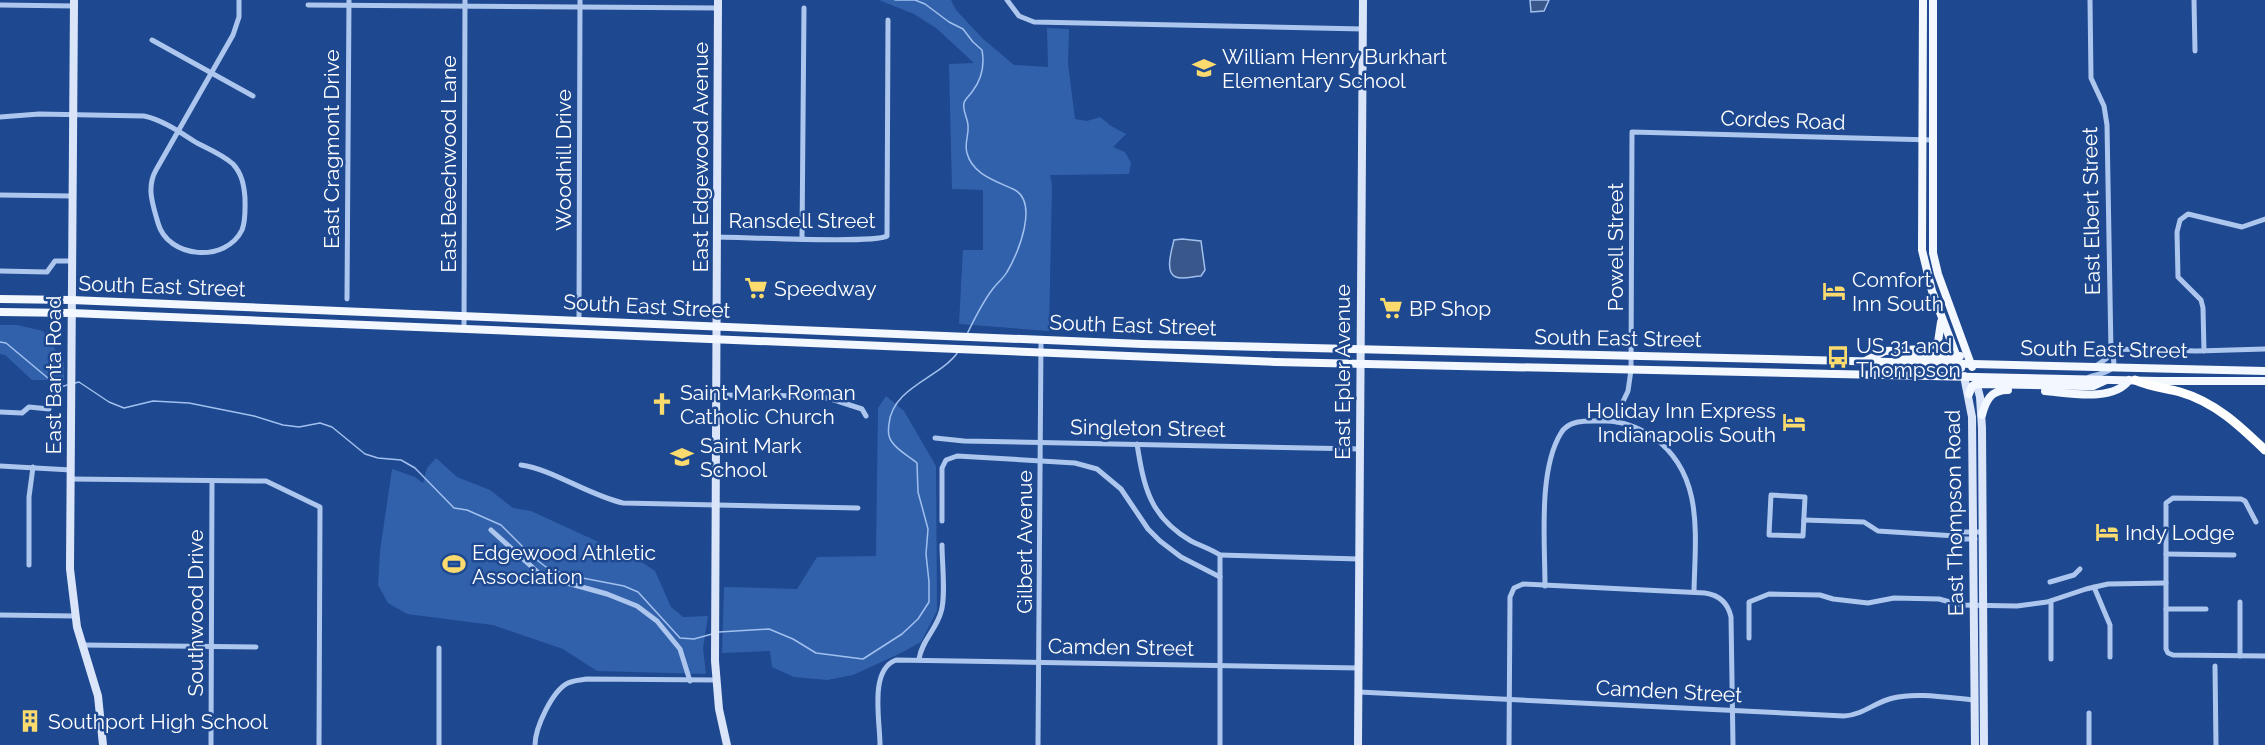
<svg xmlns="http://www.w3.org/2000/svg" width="2265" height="745" font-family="Raleway,sans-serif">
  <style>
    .green { fill: #3261ac }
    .water { fill: #39578b; stroke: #a1c0ee; stroke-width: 1.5 }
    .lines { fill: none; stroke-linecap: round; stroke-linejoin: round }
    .stream { stroke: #a1c0ee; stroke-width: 1.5 }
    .street { stroke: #adc6ed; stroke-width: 5 }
    .secondary { stroke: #dae5fa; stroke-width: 8 }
    .primary { stroke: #f3f7ff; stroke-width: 8 }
    .highway { stroke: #fff; stroke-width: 9 }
    .labels { text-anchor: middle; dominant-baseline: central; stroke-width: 5; stroke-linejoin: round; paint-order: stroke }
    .poi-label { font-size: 21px; fill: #fff; stroke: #1e488f; text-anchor: start }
    .street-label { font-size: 21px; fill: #fff; stroke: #1e488f }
  </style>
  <rect width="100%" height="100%" fill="#1e488f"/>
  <!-- green -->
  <g class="green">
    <path d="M879 0H951L956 10 982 38 1014 65 1048 67 1047 28 1069 29 1068 64 1075 119 1087 121 1100 117 1111 126 1126 134 1113 147 1125 152 1131 163 1129 174 1050 175 1052 185 1049 331 959 324 963 250H983V190L952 189 949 64 974 63 936 28 914 14Z"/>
    <path d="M0 325H17L43 331 64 363V380H32L5 355 0 354Z"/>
    <path d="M886 396 904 411 936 466 937 611 921 642 901 653 853 675 827 680 794 677 772 667 770 651 722 653 724 587 797 589 817 557 876 556 878 408Z"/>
    <path d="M436 458 457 477 490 490 513 508 531 511 640 561 655 571 671 607 683 617 708 616 703 648 706 674 597 671 563 649 493 625 407 614 388 603 378 585 380 551 392 469 415 477 423 483 427 468Z"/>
  </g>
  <!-- water -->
  <g class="water">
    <path d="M1530 0H1549L1544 11 1531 12Z"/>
    <path d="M1182 239 1201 241 1205 270 1201 276C1194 276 1183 280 1176 277 1164 273 1172 249 1174 240Z"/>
  </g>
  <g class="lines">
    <!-- stream -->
    <g class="stream">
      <path d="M895 0H915L925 4 949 22 963 29 973 42 982 50C985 66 982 79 972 92 969 96 965 99 964 103 962 111 968 118 968 126 969 135 964 144 967 153 972 174 996 181 1013 189 1040 201 1018 254 1007 272 1003 279 996 284 992 290 982 303 974 320 967 334"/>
      <path d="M0 342 6 343 55 384 61 387 67 385"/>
      <path d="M75 383 79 382 109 402 124 408 153 401 189 403 254 416 283 425 299 427 320 423 332 427 365 454 378 458 401 460 415 468 454 508 467 510 501 525 533 557 546 567 567 575 624 586 638 592 680 638 694 639 712 634"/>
      <path d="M719 632 769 629 793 639 816 653 863 659 902 634 918 619 929 602V582L926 554 928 529 918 492 917 463C909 456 898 451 892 442 888 437 888 430 889 424 892 387 940 378 958 352"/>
    </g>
    <!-- street -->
    <g class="street">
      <path d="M1007 0 1019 16 1034 22 1363 29"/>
      <path d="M2194 0 2195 51"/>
      <path d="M0 5 74 6"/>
      <path d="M308 5 718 8"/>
      <path d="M152 40 253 96"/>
      <path d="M0 117 39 114 144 116C163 120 181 133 197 143 209 149 223 155 233 164 242 174 244 185 245 198 245 208 246 220 242 230 226 263 168 259 158 223 153 205 146 188 156 170L233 35 239 17V0"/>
      <path d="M0 195 72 196"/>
      <path d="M717 237C743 237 874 244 887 236L888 20"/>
      <path d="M802 238 804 8"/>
      <path d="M0 271 47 272 55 261H72"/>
      <path d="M347 299 349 0"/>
      <path d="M579 321 580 0"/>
      <path d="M464 329 465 0"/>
      <path d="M2111 349 2197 351 2265 349"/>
      <path d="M2204 351 2203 308 2201 300 2178 277 2177 232 2180 220 2188 214 2242 227 2265 219"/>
      <path d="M2094 367 2106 359 2111 352"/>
      <path d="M2089 377C2103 372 2121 373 2111 352L2107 125 2104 106 2091 78 2090 0"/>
      <path d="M717 395 817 396 831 399 862 409 866 416"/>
      <path d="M0 412 22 413 29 407 49 409"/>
      <path d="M1617 422 1619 410 1628 391 1631 370 1632 132 1933 140"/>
      <path d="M935 438 964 441 1360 449"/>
      <path d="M1137 444C1144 488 1150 517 1191 541 1201 546 1211 549 1220 555V745"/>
      <path d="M521 465C552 469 588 495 623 503L858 508"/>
      <path d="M0 466 71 470"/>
      <path d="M70 479 266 481 320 507 319 745"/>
      <path d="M1771 495 1805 497 1803 536 1769 535Z"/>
      <path d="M1804 520 1864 522 1878 531 1956 536 1959 539H1975"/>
      <path d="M942 521V468L946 460 957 456 1075 463 1097 469 1121 489 1148 529 1160 541 1181 557 1220 577"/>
      <path d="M2256 522 2245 501 2241 499 2173 498 2166 503V649L2168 653 2173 655 2265 656"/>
      <path d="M491 530 542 576 607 594 637 606 657 621 680 649 690 681"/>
      <path d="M1956 536 1960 532H1982"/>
      <path d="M2166 554 2234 555"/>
      <path d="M1220 555 1359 559"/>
      <path d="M29 565V497L33 467"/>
      <path d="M2050 582 2074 575 2080 569"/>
      <path d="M1545 586C1545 543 1538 470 1561 433 1569 419 1588 421 1602 421 1620 420 1638 427 1653 437 1705 474 1695 536 1694 592"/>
      <path d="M2094 587 2110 625V657"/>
      <path d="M2166 609H2206"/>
      <path d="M0 615 75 616"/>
      <path d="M1749 638V602L1769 594 1820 595 1833 599 1868 603 1894 598 1939 599 1961 605 2017 606 2047 602 2086 589 2108 584 2166 583"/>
      <path d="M82 645 256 647"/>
      <path d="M439 648V745"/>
      <path d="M2240 656V602"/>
      <path d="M919 659C922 640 936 630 941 612 946 597 942 563 942 545"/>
      <path d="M2051 659V601"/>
      <path d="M2215 666 2216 745"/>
      <path d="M1359 692 1844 716C1863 715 1875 702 1893 698 1916 692 1950 698 1974 700"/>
      <path d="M211 745 212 481"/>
      <path d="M535 745C535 728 552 691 568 683 574 680 581 680 587 679L716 680"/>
      <path d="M880 745C880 720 869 670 896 660L1359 668"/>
      <path d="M1038 745 1041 340"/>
      <path d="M1509 745 1510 597 1514 588 1523 584 1705 593C1719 595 1728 603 1731 617L1733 745"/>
      <path d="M2089 745V713"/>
    </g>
    <!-- secondary -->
    <g class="secondary">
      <path d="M74 0 70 569 77 627 98 696 103 745"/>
      <path d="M718 0 715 661 719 709 727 745"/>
      <path d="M1964 376 1972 417 1975 745"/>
      <path d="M1975 378 1980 397 1982 428 1984 745"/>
      <path d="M1358 745 1363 0"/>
    </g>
    <!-- primary -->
    <g class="primary">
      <path d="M1923 0 1922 250 1932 291 1961 368"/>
      <path d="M1933 0V253L1938 274 1972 367"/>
      <path d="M0 299 71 300 1142 344 2265 371"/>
      <path d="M0 312 71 313 1276 362 2158 381H2265"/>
      <path d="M1901 360 1917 356H1960"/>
      <path d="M1865 361 1885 351 1924 349 1938 342 1941 322"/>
      <path d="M2045 391C2069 393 2114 402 2129 380"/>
      <path d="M1969 394 1972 386 1977 384 2083 386H2093L2106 380"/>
      <path d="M1982 415C1986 400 1991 390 2008 390"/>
    </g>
    <!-- highway -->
    <path class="highway" d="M2135 380C2150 387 2165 388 2180 392 2215 402 2240 426 2265 450"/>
  </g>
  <!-- icons -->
  <defs>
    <g id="school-bare" transform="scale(1.8)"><path d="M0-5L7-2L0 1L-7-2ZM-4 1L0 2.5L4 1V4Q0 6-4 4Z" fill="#fbdb6d" stroke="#1e488f" stroke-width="2.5" paint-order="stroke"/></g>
    <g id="supermarket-bare" transform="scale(1.8)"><path d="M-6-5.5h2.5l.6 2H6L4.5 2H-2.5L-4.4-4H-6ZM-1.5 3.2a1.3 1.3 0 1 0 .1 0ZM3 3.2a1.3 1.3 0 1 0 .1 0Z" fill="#fbdb6d" stroke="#1e488f" stroke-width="2.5" paint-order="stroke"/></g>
    <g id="hotel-bare" transform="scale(1.8)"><path d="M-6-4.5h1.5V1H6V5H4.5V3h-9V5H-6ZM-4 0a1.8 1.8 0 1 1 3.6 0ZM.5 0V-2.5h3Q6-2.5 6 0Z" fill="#fbdb6d" stroke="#1e488f" stroke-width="2.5" paint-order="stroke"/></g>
    <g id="bus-bare" transform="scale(1.8)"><path d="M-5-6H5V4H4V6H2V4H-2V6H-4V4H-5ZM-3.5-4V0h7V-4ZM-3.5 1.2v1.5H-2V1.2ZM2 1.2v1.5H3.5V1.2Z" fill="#fbdb6d" stroke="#1e488f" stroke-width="2.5" paint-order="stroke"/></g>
    <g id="church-bare" transform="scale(1.8)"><path d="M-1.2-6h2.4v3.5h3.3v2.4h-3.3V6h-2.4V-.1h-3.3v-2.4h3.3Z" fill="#fbdb6d" stroke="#1e488f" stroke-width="2.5" paint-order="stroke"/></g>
    <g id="stadium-bare" transform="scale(1.8)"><path d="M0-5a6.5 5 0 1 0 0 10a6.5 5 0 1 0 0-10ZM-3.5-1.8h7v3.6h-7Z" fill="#fbdb6d" stroke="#1e488f" stroke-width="2.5" paint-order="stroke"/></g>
    <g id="building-bare" transform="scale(1.8)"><path d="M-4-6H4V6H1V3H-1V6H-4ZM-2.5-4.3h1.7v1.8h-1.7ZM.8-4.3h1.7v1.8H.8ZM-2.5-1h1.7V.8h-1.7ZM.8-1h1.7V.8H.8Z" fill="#fbdb6d" stroke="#1e488f" stroke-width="2.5" paint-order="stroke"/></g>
  </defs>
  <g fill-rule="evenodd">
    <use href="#school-bare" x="1204" y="68"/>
    <use href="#supermarket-bare" x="756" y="288"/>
    <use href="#hotel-bare" x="1834" y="291"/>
    <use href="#supermarket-bare" x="1391" y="308"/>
    <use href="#bus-bare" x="1838" y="357"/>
    <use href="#church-bare" x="662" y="404"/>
    <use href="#hotel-bare" x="1794" y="422"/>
    <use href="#school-bare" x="682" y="457"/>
    <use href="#hotel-bare" x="2107" y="532"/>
    <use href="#stadium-bare" x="454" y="564"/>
    <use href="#building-bare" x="30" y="721"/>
  </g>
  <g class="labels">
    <!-- poi labels -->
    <g class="poi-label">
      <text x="1222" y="56">William Henry Burkhart<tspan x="1222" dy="24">Elementary School</tspan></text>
      <text x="1852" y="279">Comfort<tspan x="1852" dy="24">Inn South</tspan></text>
      <text x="774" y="288">Speedway</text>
      <text x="1409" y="308">BP Shop</text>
      <text x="1856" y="345">US 31 and<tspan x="1856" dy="24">Thompson</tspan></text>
      <text x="680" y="392">Saint Mark Roman<tspan x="680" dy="24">Catholic Church</tspan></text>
      <text x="1776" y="410" text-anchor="end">Holiday Inn Express<tspan x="1776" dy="24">Indianapolis South</tspan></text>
      <text x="700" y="445">Saint Mark<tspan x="700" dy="24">School</tspan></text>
      <text x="2125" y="532">Indy Lodge</text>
      <text x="472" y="552">Edgewood Athletic<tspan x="472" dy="24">Association</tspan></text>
      <text x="48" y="721">Southport High School</text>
    </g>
    <!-- street labels -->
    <g class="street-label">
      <text transform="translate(1783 120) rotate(2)">Cordes Road</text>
      <text transform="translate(331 149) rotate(-90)">East Cragmont Drive</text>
      <text transform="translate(700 157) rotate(-90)">East Edgewood Avenue</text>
      <text transform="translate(563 160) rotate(-90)">Woodhill Drive</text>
      <text transform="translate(448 164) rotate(-90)">East Beechwood Lane</text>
      <text transform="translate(2091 211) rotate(-91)">East Elbert Street</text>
      <text x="802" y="220">Ransdell Street</text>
      <text transform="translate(1615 247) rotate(-90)">Powell Street</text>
      <text transform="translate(162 286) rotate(2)">South East Street</text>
      <text transform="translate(647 306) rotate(3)">South East Street</text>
      <text transform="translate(1133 325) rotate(2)">South East Street</text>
      <text transform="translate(1618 338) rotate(1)">South East Street</text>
      <text transform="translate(2104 349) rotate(1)">South East Street</text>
      <text transform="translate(1342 372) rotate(-90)">East Epler Avenue</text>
      <text transform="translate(53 375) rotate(-90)">East Banta Road</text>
      <text transform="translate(1148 428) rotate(1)">Singleton Street</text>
      <text transform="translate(1954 513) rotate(-91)">East Thompson Road</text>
      <text transform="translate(1024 542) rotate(-90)">Gilbert Avenue</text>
      <text transform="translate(195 613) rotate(-90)">Southwood Drive</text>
      <text transform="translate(1121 647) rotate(1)">Camden Street</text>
      <text transform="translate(1669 691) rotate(3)">Camden Street</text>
    </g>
  </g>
</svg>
